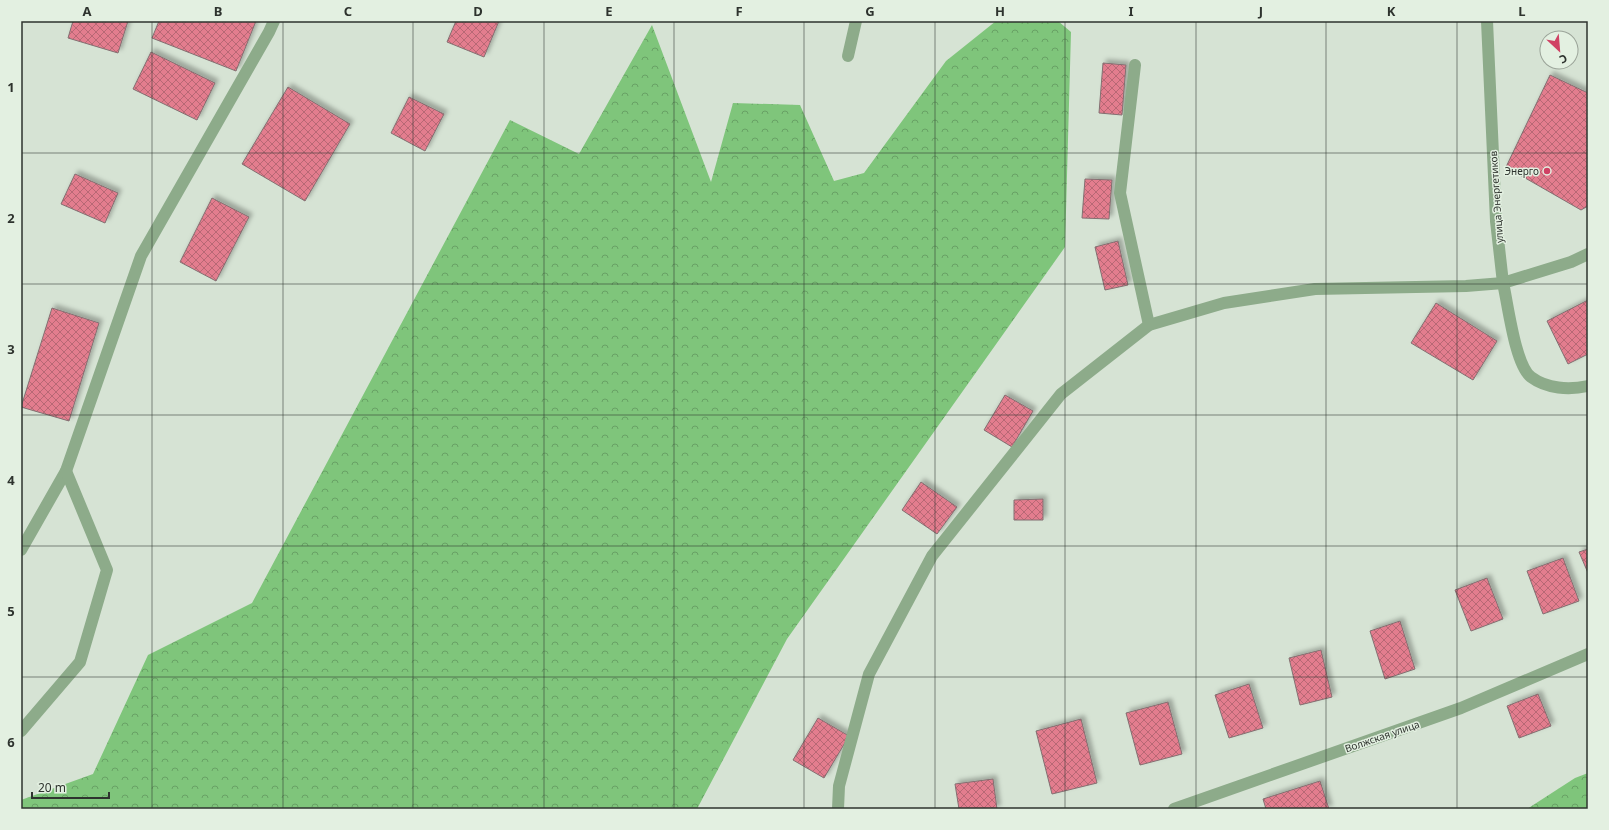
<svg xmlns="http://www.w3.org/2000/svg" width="1609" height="830" font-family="'Noto Sans',sans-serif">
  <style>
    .forest { fill: url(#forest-crowns) }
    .building { fill: url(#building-cross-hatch); stroke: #836f71; filter: url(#shadow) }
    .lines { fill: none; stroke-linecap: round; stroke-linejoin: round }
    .minor { stroke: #8dab8a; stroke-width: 12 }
    .grid { fill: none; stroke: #2e332e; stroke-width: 1; stroke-opacity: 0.55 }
    .poi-dot { fill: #d04164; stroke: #e3f0e1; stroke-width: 1.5 }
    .labels { text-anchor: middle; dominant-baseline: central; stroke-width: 3; stroke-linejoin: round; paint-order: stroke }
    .poi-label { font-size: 10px; fill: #2e332e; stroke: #e3f0e1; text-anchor: end }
    .street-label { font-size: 10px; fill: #2e332e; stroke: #e3f0e1 }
    .neatline { fill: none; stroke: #2e332e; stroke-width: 1.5 }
    .grid-label { font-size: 13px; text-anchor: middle; font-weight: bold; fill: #2e332e }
  </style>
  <defs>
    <pattern id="forest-crowns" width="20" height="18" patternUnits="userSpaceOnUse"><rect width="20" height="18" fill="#7fc57b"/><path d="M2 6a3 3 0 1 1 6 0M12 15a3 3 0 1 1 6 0" fill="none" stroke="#68a165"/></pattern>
    <pattern id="building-cross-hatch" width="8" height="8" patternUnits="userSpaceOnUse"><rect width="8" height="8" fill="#e37d8e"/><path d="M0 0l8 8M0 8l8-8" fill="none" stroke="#b86774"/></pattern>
    <filter id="shadow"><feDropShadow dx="3.5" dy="-3.5" stdDeviation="2" flood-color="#0004"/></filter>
  </defs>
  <rect width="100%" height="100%" fill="#d6e3d4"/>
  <!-- forest -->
  <g class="forest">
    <path d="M996 21H1058L1071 32 1065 247 787 639 697 809H21V800L93 774 148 655 252 603 510 120 579 154 652 25 711 182 733 103 800 105 834 181 864 173 946 61Z"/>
    <path d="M1588 773V809H1527L1575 778Z"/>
  </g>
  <!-- building -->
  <g class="building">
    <path d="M73 21H128L118 53 68 38Z"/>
    <path d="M159 21H256L236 71 152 38Z"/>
    <path d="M456 21H499L484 57 447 42Z"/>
    <path d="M151 52 215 83 197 120 133 89Z"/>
    <path d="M1103 63 1126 65 1122 115 1099 113Z"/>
    <path d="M1550 75 1588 93V206L1581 210 1506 167Z"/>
    <path d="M288 87 350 124 305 201 242 164Z"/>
    <path d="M409 97 444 114 425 151 391 133Z"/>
    <path d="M75 174 118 193 105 223 61 204Z"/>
    <path d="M1085 179 1112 180 1109 219 1082 218Z"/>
    <path d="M212 198 249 217 216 281 180 262Z"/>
    <path d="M1118 241 1128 285 1105 290 1095 247Z"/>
    <path d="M1588 300V354L1568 364 1547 321Z"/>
    <path d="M1436 303 1497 341 1473 380 1411 343Z"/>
    <path d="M52 308 99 323 69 421 21 407Z"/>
    <path d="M1005 395 1033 411 1012 447 984 430Z"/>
    <path d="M921 482 957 507 937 534 902 510Z"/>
    <path d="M1043 499V520H1014V500Z"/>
    <path d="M1588 549V573L1579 552Z"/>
    <path d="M1563 558 1579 601 1543 614 1527 571Z"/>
    <path d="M1487 578 1503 619 1471 631 1455 590Z"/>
    <path d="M1400 621 1415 669 1385 679 1370 631Z"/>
    <path d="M1321 650 1332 697 1300 705 1289 658Z"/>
    <path d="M1249 684 1263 728 1229 738 1215 695Z"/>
    <path d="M1538 694 1551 726 1519 738 1507 706Z"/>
    <path d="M1168 702 1182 754 1140 765 1126 713Z"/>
    <path d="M818 718 849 736 824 778 793 760Z"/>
    <path d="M1081 719 1097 783 1052 794 1036 731Z"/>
    <path d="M993 779 997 809H959L955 784Z"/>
    <path d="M1320 781 1329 809H1266L1263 799Z"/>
  </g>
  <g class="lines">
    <!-- minor -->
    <g class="minor">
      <path d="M1487 21 1496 221 1503 283 1571 262 1588 254"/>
      <path d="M848 56 856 21"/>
      <path d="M1135 65 1120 193 1149 325"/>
      <path d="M21 550 66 471 141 256 269 32 274 21"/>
      <path d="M21 731 80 662 107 570 66 471"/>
      <path d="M838 809 839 786 869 674 932 556 1061 394 1149 325 1224 303 1315 289 1466 286 1503 283C1508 304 1515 365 1531 377 1547 389 1569 390 1588 386"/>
      <path d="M1174 809 1461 708 1588 654"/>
    </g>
  </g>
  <!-- grid -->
  <path class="grid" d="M152 21V809M283 21V809M413 21V809M544 21V809M674 21V809M804 21V809M935 21V809M1065 21V809M1196 21V809M1326 21V809M1457 21V809M21 153H1588M21 284H1588M21 415H1588M21 546H1588M21 677H1588"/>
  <!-- markers -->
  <circle class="poi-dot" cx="1547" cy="171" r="4"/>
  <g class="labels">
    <!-- poi labels -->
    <g class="poi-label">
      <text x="1539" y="171">Энерго</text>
    </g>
    <!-- street labels -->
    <g class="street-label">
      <text transform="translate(1496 197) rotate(-94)">улица Энергетиков</text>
      <text transform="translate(1382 736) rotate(-19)">Волжская улица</text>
    </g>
  </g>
  <!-- border -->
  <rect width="1609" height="830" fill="none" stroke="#e3f0e1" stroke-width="44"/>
  <!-- north arrow -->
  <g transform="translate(1559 50) rotate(154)"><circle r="19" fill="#e3f0e1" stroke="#9ba499"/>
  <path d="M0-3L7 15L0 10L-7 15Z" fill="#d04164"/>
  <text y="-6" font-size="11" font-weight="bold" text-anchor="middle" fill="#2e332e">С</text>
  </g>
  <!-- scale -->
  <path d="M32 792v6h77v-6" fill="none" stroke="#2e332e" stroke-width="2"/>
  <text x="38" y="792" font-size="12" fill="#2e332e" stroke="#e3f0e1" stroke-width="3" paint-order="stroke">20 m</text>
  <rect x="22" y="22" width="1565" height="786" class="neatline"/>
  <g class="grid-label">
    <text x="87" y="16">A</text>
    <text x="218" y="16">B</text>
    <text x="348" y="16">C</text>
    <text x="478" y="16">D</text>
    <text x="609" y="16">E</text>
    <text x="739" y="16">F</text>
    <text x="870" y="16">G</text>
    <text x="1000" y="16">H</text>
    <text x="1131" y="16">I</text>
    <text x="1261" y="16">J</text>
    <text x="1391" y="16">K</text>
    <text x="1522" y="16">L</text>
    <text x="11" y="92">1</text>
    <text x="11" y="223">2</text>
    <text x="11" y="354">3</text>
    <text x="11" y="485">4</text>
    <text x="11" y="616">5</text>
    <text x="11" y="747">6</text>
  </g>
</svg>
